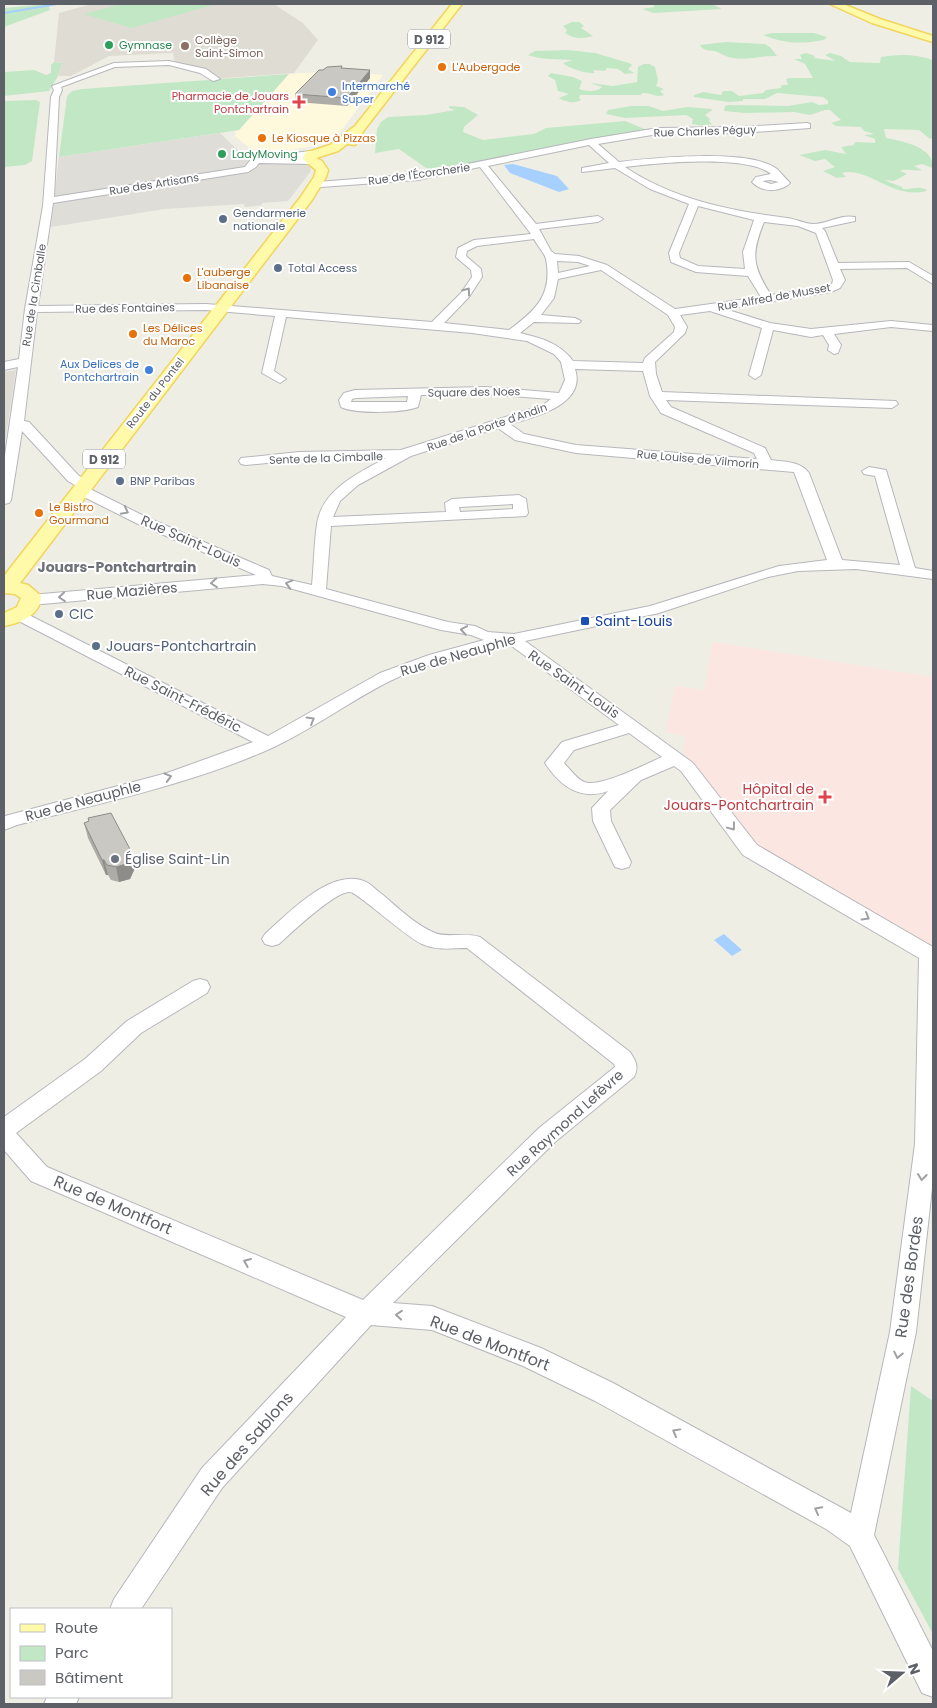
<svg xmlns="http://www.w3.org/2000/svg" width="937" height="1708" font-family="Poppins,sans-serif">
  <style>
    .commercial { fill: #fef9dc }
    .industrial { fill: #deddd7 }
    .education { fill: #dfddd3 }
    .medical { fill: #fce6e2 }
    .green { fill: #c2e7c5 }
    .water { fill: #a5d0ff }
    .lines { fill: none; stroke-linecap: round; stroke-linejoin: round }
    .stream { stroke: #a5d0ff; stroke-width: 2 }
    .minor-casing { stroke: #b6b7bc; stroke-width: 2 }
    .major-casing { stroke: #f2d55c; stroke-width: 3 }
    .minor { fill: #fff; fill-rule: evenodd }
    .major { fill: #fff9aa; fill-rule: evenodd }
    .wall { fill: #aeaca7 }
    .shaded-wall { fill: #8d8c88 }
    .building { fill: #cac8c2; stroke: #8d8c88 }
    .oneway { stroke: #9ea0a3 }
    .leisure-dot { fill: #2e9e5b; stroke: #fff; stroke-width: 2 }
    .education-dot { fill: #8d6e63; stroke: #fff; stroke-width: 2 }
    .food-dot { fill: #e8710a; stroke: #fff; stroke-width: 2 }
    .shop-dot { fill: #3f7fe0; stroke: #fff; stroke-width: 2 }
    .health-dot { fill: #e0444e; stroke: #fff; stroke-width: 2 }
    .service-dot { fill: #5c6f8a; stroke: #fff; stroke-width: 2 }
    .transit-dot { fill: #1a4fb4; stroke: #fff; stroke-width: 2 }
    .worship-dot { fill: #6b7280; stroke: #fff; stroke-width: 2 }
    .labels { text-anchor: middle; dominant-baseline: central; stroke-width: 4; stroke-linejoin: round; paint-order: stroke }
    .far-education-label { font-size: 11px; fill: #785e54; stroke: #fff; text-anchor: start }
    .far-leisure-label { font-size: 11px; fill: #27864d; stroke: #fff; text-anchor: start }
    .far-food-label { font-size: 11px; fill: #c56008; stroke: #fff; text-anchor: start }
    .far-shop-label { font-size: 11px; fill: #366cbe; stroke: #fff; text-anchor: start }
    .far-health-label { font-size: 11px; fill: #be3a42; stroke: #fff; text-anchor: end }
    .far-street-label { font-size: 11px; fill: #5d6066; stroke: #fff }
    .far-service-label { font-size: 11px; fill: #4e5e75; stroke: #fff; text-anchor: start }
    .shield { fill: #fff; stroke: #8e9094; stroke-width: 1 }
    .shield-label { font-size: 12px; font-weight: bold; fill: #5d6066 }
    .street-label { font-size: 14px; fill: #5d6066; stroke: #fff }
    .far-quarter-label { font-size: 14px; font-weight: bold; fill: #6e7278; stroke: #fff }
    .service-label { font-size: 14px; fill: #4e5e75; stroke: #fff; text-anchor: start }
    .transit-label { font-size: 14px; fill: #164399; stroke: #fff; text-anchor: start }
    .health-label { font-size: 14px; fill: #be3a42; stroke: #fff; text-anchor: end }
    .worship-label { font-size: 14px; fill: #5b616d; stroke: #fff; text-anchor: start }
    .near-street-label { font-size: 16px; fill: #5d6066; stroke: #fff }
  </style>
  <rect width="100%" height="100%" fill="#efeee5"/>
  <!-- commercial -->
  <path class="commercial" d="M335 71 383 75 332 143 267 154 253 151 234 135 237 134 234 131 239 130 289 74Z"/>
  <!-- industrial -->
  <path class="industrial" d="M220 133 249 161 298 162 310 166 311 171 288 201 262 203V205L245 207 244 204 165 209 51 227 59 157Z"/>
  <!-- education -->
  <g class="education">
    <path d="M92 4H274L303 23 318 40 294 73 214 79 204 70 175 65 173 53 109 56 71 76H58L62 63 54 62 59 13Z"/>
    <path d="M16 370 4 449V372Z"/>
  </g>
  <!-- medical -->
  <path class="medical" d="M713 642 933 677V949L750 842 683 751 685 736 665 732 675 686 704 690Z"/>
  <!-- green -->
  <g class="green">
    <path d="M48 4 50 10 4 27V8Z"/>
    <path d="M121 4H217L131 28 84 14Z"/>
    <path d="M654 4H712L722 9 654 13 642 9 654 7Z"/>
    <path d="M572 22H579L584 26 581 28 593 36C583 39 573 39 565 33L567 30 563 26Z"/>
    <path d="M772 33H814L827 37 824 40C801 44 785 44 763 35Z"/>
    <path d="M726 42 765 44 770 47 777 56C762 55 748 61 733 58 725 57 721 53 714 51 708 50 703 51 700 45Z"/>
    <path d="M568 50 595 53 629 63 632 65 628 69 634 73 625 74 618 69 607 68 605 71 594 70V73C586 74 568 68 563 63L573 60C559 59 539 60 528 55L535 51Z"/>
    <path d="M830 53 841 56 850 62 880 63 881 57C899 54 916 54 933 60V138L930 139 919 130 884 129 886 138C904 142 933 146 933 168L922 164 914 166 922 170C914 172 907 168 900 171L907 174 894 181 884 180 902 187 903 189C912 190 917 185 927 190L926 191C892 200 868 166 842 173L846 177 837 178 823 171 835 167 825 159 815 161 799 155 825 150 846 154 841 147 853 145 856 142 875 143V139L864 135 874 134 864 131 861 127 836 126 831 123 841 120 830 110H825L810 115 794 112 745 113 724 111 725 106 728 105 788 106 812 102 819 105 828 104V101L823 97 777 93 765 99H743V101L729 102 694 97V95L703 92 721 95 723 91H732L739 96 763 93 766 90 781 88 782 85H788L786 79 790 78H813L805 64 794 59H802L800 55 806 53 815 56 814 58 836 61 825 55Z"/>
    <path d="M54 62 62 63 58 76 49 91 4 96V72L34 70 46 75 51 73V65Z"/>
    <path d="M644 64H649L655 67 658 80 656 86 664 89 660 91 664 95C655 98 651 92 642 93L641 95H580L579 98 581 100C575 104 567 102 560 99L559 98 569 94 558 91 555 80 548 76 551 73 573 77 582 81 579 89C586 91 596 93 602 87L590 83 613 86 637 82 638 67Z"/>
    <path d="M289 74 239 130 59 157 67 96 72 91 82 89Z"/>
    <path d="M36 100 40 102 32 161 25 165 4 167V101Z"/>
    <path d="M449 106 464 107 478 115 464 127 463 132 483 140 534 134 546 128 625 121 647 130 564 144 433 173 399 149 375 153 377 129 381 122 388 117 426 115 455 110 449 108Z"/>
    <path d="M631 106H649L663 111 687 107 712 109 711 111 705 115 710 119 709 121 712 124 705 126 692 124 693 119 686 115 625 118 606 114 608 110Z"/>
    <path d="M911 1386 933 1401V1634L898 1569Z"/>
  </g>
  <!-- water -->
  <g class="water">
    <path d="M513 164 557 176 569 189 559 192 510 173 504 165Z"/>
    <path d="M724 934 742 950 732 956 714 940Z"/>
  </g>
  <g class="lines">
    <!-- stream -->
    <path class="stream" d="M4 13 57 4"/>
    <!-- minor casing -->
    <g class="minor-casing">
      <g id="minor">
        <path d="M169 61 206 69 220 79 213 81 200 73 169 65 115 67 61 87 62 90 59 97 54 197 245 167 252 158 255 157 312 151 317 154 315 156 301 158H312L317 161 312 164 259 163 256 167 248 172 53 203 38 306 206 304 432 322 461 293 472 277 471 270 456 257 458 248 474 240 531 234 480 167 418 180 321 187 318 186V182L418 174 591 139 658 128 741 127 807 123 810 124V128L741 133 658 134 598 144 619 162C652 158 750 148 777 169 781 173 786 179 790 183 780 193 761 192 752 182L756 177 771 174C747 154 657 163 625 167 672 199 731 211 787 218 796 219 805 224 813 224 827 224 841 214 855 217V221L822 228 825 231 838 263 909 262 933 276V284L907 268 840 269 845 280 840 288 831 292 725 309 770 323 811 329 891 321 933 325V331L891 327 834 334 841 345 838 353 834 354 828 350 829 345 823 335 811 337 773 330 761 375 755 379 749 375 762 328 710 311 680 315 687 327 685 333 655 362 656 374 662 392 896 401 898 404 892 408 666 400 671 407 765 448 771 460C785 462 800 461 809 473L842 560 900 565 875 476 864 474 862 471 869 467 886 470 915 568 933 571V579L856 569 798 571 768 577 659 613 525 641 693 763 757 845 933 947V1179L916 1332 874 1535 933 1651V1697L922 1693 850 1546 826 1529 595 1401 523 1366 432 1330 371 1325 222 1488 141 1609H110L114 1599 202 1468 346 1317 31 1181 4 1150V1117L85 1059 127 1021 193 981 200 979 207 981 210 987 207 993 141 1033 101 1071 16 1133 47 1167 363 1300 539 1128 615 1067 614 1064 467 948C451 948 438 951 422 944 406 937 357 892 350 892 335 891 291 933 279 944L272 946 265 944 262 939 265 934C289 913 334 864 368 883 373 886 378 892 383 895 399 909 416 925 435 933 446 938 464 932 480 937L630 1052C636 1061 639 1067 634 1077L555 1142 393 1303 432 1306 541 1348 613 1383 851 1513 890 1332 915 1144 919 958 743 855 681 771 674 766 641 780 610 810 611 821 631 862 629 867 622 869 615 867 593 821 592 808 608 791C580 801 560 786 545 763L562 742 619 725 509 644C469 653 427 663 390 681 350 701 314 728 274 747 193 784 103 802 17 825L4 830 5 816 167 773 253 742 13 618 10 615 13 612H23L268 736 380 673 429 655 484 640 471 635 441 630 282 586 263 584 31 605 26 603 23 600 26 597 31 595 256 575 136 523 76 493 74 490 78 487 68 481 22 431 11 500 9 503 4 504V462L18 367 4 370V362L19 359 25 309 43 206 51 97 54 90 52 86 114 63ZM589 145 609 163 582 168V172L615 168 650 189 689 204 669 253 671 262 696 272 748 276 761 297 675 309 607 265 579 256 555 254 551 251 539 229 598 222 603 219 598 216 536 224 488 166ZM770 180 779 182 771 184 762 181ZM698 206 754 220 743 252 745 269 698 266 680 258 679 253ZM764 222 798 226 816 233 833 280 832 284 824 287 771 295C752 266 751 254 764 222ZM534 239C537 245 545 254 546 259 553 295 535 311 509 330L444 323 469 297 482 277 481 269 466 256 467 251 477 246ZM557 261 578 262 590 266 558 273ZM601 270 668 315 675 327 674 332 645 358 643 363 573 361C560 343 541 338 520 333L534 322 579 323 581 321 575 318 541 315 554 298 558 279ZM206 310 275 316 262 373 280 383 286 379 274 371 286 317 472 333 527 341 554 354 561 362 565 380 559 393 485 387 355 390 344 393 339 400 341 407C355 414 403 413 418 407L421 395 485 394 551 399 543 405 401 450 299 452 241 458 239 461 241 464 246 465 299 460 386 458C359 473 322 489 317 524 314 544 314 565 312 585L272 576 269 570 146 517 88 488 92 485 78 475 29 422 24 421 37 312ZM575 369 643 371 650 396 661 413 754 453 757 459 576 445 524 434 510 424C534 417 587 405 575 369ZM408 396 407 402H351L352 399 356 398ZM498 428 515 440 576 453 794 472 827 560 779 566 650 606 514 634 488 632 475 626 448 622 326 589 331 526 526 516 528 513 526 499 519 495 452 499 445 503 446 512 333 517 340 501 358 485 411 456ZM513 504V509L460 512 459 507ZM629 733 662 757C646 764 600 788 584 782 577 779 569 768 564 763L574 750Z"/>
        <path d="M47 1697H79L76 1704H44Z"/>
      </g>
    </g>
    <!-- major casing -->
    <g class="major-casing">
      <g id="major">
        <path d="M452 4H462L364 130 355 145 347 144 338 151 316 158 322 161 328 170 326 177 312 200 20 583 28 585 41 596C41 615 20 623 4 626V613L17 607 21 598 15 594 4 593V576L300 198 314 177 316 170 303 159 305 153 330 145 355 126Z"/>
        <path d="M830 4H843L880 19 933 36V42L872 23Z"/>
      </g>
    </g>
    <!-- minor -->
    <use href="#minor" class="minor"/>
    <!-- major -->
    <use href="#major" class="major"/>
  </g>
  <!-- wall -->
  <g class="wall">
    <path d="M342 66V68L370 78 347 106 296 102 295 94 323 70Z"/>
    <path d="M89 821 135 868 130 879 119 882 111 880 108 875H106L88 838 84 823Z"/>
  </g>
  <!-- shaded-wall -->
  <g class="shaded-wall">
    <path d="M370 70V78L347 106V98Z"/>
    <path d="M132 853 135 868 130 879 119 882 116 867Z"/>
    <path d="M102 860H104L108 875H106Z"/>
  </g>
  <!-- building -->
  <g class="building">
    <path d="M342 66 341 68 370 70 347 98 295 94 319 70H323L327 67Z"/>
    <path d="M111 813 132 853 126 864 116 867 107 865 104 860H102L84 823 89 821 88 818Z"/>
  </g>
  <!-- one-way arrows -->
  <defs><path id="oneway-chevron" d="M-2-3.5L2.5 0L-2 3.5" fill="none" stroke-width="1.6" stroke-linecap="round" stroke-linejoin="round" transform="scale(1.25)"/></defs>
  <g class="oneway">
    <use href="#oneway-chevron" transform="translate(467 291) rotate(-54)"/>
    <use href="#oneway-chevron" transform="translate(125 511) rotate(27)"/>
    <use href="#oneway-chevron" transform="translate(214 583) rotate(175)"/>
    <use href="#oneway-chevron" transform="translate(289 584) rotate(-165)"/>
    <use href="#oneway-chevron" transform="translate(62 597) rotate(175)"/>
    <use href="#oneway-chevron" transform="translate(464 630) rotate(-170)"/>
    <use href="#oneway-chevron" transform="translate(311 720) rotate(-31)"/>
    <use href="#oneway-chevron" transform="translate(168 777) rotate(-16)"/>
    <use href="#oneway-chevron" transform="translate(732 827) rotate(53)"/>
    <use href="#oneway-chevron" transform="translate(866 917) rotate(30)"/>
    <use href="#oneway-chevron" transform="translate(922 1177) rotate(97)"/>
    <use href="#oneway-chevron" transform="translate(247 1262) rotate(-157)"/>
    <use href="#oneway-chevron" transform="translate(399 1315) rotate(-175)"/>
    <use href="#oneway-chevron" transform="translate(898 1355) rotate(102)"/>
    <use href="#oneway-chevron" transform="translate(676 1432) rotate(-151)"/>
    <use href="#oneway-chevron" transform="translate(818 1510) rotate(-152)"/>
  </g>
  <!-- markers -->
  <g class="leisure-dot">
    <circle cx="109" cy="45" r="5"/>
    <circle cx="222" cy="154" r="5"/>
  </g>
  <circle class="education-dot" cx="185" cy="46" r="5"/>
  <g class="food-dot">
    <circle cx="442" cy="67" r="5"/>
    <circle cx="262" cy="138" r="5"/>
    <circle cx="187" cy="278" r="5"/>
    <circle cx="133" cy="334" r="5"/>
    <circle cx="39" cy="513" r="5"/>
  </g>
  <g class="shop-dot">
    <circle cx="332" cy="92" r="5"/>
    <circle cx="149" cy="370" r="5"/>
  </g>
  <g class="health-dot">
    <path d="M296.5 94.5h5v5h5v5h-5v5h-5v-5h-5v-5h5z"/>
    <path d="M822.5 789.5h5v5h5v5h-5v5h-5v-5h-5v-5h5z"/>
  </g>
  <g class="service-dot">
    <circle cx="223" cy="219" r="5"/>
    <circle cx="278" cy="268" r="5"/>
    <circle cx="120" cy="481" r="5"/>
    <circle cx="59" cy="614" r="5"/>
    <circle cx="96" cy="646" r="5"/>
  </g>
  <rect class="transit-dot" x="580" y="616" width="10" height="10" rx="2.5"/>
  <circle class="worship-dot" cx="115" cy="859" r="5"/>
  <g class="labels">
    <!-- far-education labels -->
    <g class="far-education-label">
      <text x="195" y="40">Collège<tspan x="195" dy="13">Saint-Simon</tspan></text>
    </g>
    <!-- far-leisure labels -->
    <g class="far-leisure-label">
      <text x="119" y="45">Gymnase</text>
      <text x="232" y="154">LadyMoving</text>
    </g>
    <!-- far-food labels -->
    <g class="far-food-label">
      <text x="452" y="67">L'Aubergade</text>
      <text x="272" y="138">Le Kiosque à Pizzas</text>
      <text x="197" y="272">L'auberge<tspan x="197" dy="13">Libanaise</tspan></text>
      <text x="143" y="328">Les Délices<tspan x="143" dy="13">du Maroc</tspan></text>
      <text x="49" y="507">Le Bistro<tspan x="49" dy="13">Gourmand</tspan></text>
    </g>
    <!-- far-shop labels -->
    <g class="far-shop-label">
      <text x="342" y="86">Intermarché<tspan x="342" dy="13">Super</tspan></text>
      <text x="139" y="364" text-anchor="end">Aux Delices de<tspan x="139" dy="13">Pontchartrain</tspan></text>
    </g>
    <!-- far-health labels -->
    <g class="far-health-label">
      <text x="289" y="96">Pharmacie de Jouars<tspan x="289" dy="13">Pontchartrain</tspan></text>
    </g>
    <!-- far-street labels -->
    <g class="far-street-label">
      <text transform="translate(705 131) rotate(-2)">Rue Charles Péguy</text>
      <text transform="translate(419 174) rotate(-8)">Rue de l'Écorcherie</text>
      <text transform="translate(154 184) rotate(-9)">Rue des Artisans</text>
      <text transform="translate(34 295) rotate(-81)">Rue de la Cimballe</text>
      <text transform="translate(774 297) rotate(-10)">Rue Alfred de Musset</text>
      <text transform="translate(125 308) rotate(-1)">Rue des Fontaines</text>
      <text transform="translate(474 392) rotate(-1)">Square des Noes</text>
      <text transform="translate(155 393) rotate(-52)">Route du Pontel</text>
      <text transform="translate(487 427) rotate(-19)">Rue de la Porte d'Andin</text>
      <text transform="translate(326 458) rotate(-2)">Sente de la Cimballe</text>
      <text transform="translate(698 459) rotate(5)">Rue Louise de Vilmorin</text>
    </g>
    <!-- far-service labels -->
    <g class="far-service-label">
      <text x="233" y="213">Gendarmerie<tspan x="233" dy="13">nationale</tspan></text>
      <text x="288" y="268">Total Access</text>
      <text x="130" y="481">BNP Paribas</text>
    </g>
    <!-- shield labels -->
    <g class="shield">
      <rect x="408" y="29.5" width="42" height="19" rx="4"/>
      <rect x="83" y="449.5" width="42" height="19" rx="4"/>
    </g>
    <g class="shield-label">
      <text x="429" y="39">D 912</text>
      <text x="104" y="459">D 912</text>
    </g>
    <!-- street labels -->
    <g class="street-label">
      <text transform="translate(191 541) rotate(24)">Rue Saint-Louis</text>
      <text transform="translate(132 591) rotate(-5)">Rue Mazières</text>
      <text transform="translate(458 655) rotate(-16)">Rue de Neauphle</text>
      <text transform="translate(574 684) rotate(35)">Rue Saint-Louis</text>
      <text transform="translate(183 699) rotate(27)">Rue Saint-Frédéric</text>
      <text transform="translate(83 801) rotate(-15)">Rue de Neauphle</text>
      <text transform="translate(565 1123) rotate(-42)">Rue Raymond Lefèvre</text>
    </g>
    <!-- far-quarter labels -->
    <g class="far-quarter-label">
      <text x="117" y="567">Jouars-Pontchartrain</text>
    </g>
    <!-- service labels -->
    <g class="service-label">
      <text x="69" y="614">CIC</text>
      <text x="106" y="646">Jouars-Pontchartrain</text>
    </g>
    <!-- transit labels -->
    <g class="transit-label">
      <text x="595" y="621">Saint-Louis</text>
    </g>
    <!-- health labels -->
    <g class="health-label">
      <text x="814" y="789">Hôpital de<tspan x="814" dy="16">Jouars-Pontchartrain</tspan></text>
    </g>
    <!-- worship labels -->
    <g class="worship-label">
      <text x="125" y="859">Église Saint-Lin</text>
    </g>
    <!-- near-street labels -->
    <g class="near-street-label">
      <text transform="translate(113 1205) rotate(23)">Rue de Montfort</text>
      <text transform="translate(909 1277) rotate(-82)">Rue des Bordes</text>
      <text transform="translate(490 1343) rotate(21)">Rue de Montfort</text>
      <text transform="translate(247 1444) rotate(-49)">Rue des Sablons</text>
    </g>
  </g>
  <!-- border -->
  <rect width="937" height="1708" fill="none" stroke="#5d6066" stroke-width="10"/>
  <!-- legend -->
  <rect x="10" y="1608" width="162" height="90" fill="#ffffff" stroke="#bebfc2"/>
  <rect x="20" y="1624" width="25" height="8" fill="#fff9aa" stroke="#bebfc2"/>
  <text x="55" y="1633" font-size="15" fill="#5d6066">Route</text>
  <rect x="20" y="1646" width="25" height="15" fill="#c2e7c5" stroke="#bebfc2"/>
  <text x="55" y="1658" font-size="15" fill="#5d6066">Parc</text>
  <rect x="20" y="1670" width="25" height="15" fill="#cac8c2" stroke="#bebfc2"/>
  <text x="55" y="1683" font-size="15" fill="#5d6066">Bâtiment</text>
  <!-- north arrow -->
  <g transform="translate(902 1673) rotate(71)" stroke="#ffffff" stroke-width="4" paint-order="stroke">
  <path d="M0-4L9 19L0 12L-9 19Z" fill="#5d6066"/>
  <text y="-8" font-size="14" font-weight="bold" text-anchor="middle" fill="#5d6066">N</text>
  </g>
</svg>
